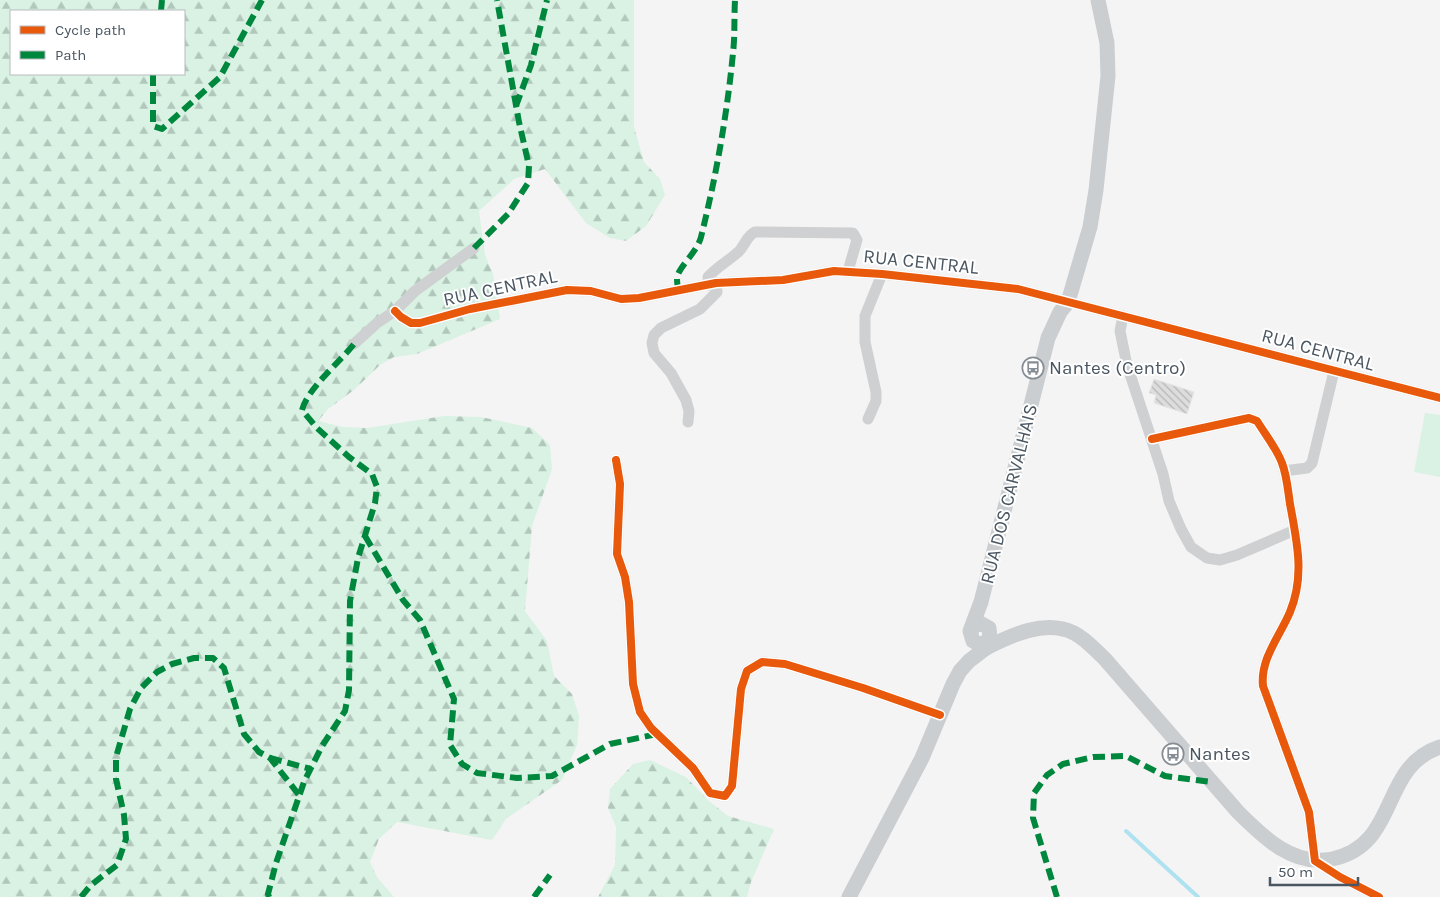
<svg xmlns="http://www.w3.org/2000/svg" width="1440" height="897" font-family="Karla,sans-serif">
  <style>
    .green { fill: #d9f2e3 }
    .forest { fill: url(#forest-firs); fill-rule: evenodd }
    .lines { fill: none; stroke-linecap: round; stroke-linejoin: round }
    .stream { stroke: #aee2f0; stroke-width: 4 }
    .building { fill: url(#building-back-hatch); stroke: #e5e6e7 }
    .minor { stroke: #ced0d2; stroke-width: 11 }
    .major { stroke: #caced1; stroke-width: 15 }
    .quiet { stroke: #00873e; stroke-width: 6; stroke-dasharray: 12 6; stroke-linecap: butt }
    .cycleway-casing { stroke: #fff; stroke-width: 11 }
    .cycleway { stroke: #e8590c; stroke-width: 8 }
    .labels { text-anchor: middle; dominant-baseline: central; stroke-width: 4; stroke-linejoin: round; paint-order: stroke }
    .street-label { font-size: 19px; fill: #4a5661; stroke: #fff }
    .poi-label { font-size: 19px; fill: #4a5661; stroke: #fff; text-anchor: start }
  </style>
  <defs>
    <pattern id="forest-firs" width="22" height="20" patternUnits="userSpaceOnUse" patternTransform="scale(1.25)"><rect width="22" height="20" fill="#d9f2e3"/><path d="M5 1l3.5 6h-7zM16 11l3.5 6h-7z" fill="#b2c7bb"/></pattern>
    <pattern id="building-back-hatch" width="6" height="6" patternUnits="userSpaceOnUse" patternTransform="scale(1.25)"><rect width="6" height="6" fill="#ddddde"/><path d="M-1 5l2 2M0 0l6 6M5-1l2 2" fill="none" stroke="#b5b6b7"/></pattern>
  </defs>
  <rect width="100%" height="100%" fill="#f4f4f4"/>
  <!-- green -->
  <path class="green" d="M1425 413 1440 415V477L1414 472Z"/>
  <!-- forest -->
  <g class="forest">
    <path d="M0 0H634V127L644 162 660 179 665 195 646 226 626 241 610 238 586 223 545 169 514 179 479 211 485 255 493 274 500 319 417 354 394 357 380 365 354 390 328 409 318 421 343 427 367 428 444 416 481 417 532 428 550 445 552 469 532 526 525 611 547 641 554 676 572 694 579 716 577 745 562 780 506 819 492 840 397 822 379 839 370 862 377 877 394 897H0ZM11 11H184V74H11Z"/>
    <path d="M650 760 686 777 709 801 728 816 774 829 751 882 747 897H598L615 865 616 827 608 808 610 789 633 764Z"/>
  </g>
  <g class="lines">
    <!-- stream -->
    <path class="stream" d="M1126 831 1198 897"/>
  </g>
  <!-- building -->
  <path class="building" d="M1154 379 1194 392 1187 414 1154 403 1156 395 1149 393Z"/>
  <g class="lines">
    <!-- minor -->
    <g class="minor">
      <path d="M709 285 708 277C717 267 727 262 737 253 745 247 745 237 755 232L853 233 857 240 848 271"/>
      <path d="M395 311 401 317 411 323H420L470 309 567 290 591 291 621 299 639 298 716 283 783 280 834 271 882 274 1018 289 1440 398"/>
      <path d="M1123 316 1120 331 1127 365 1163 474 1169 501 1181 529 1191 547 1207 558 1220 560 1237 555 1295 530"/>
      <path d="M354 344 377 323 395 311 415 291 474 248"/>
      <path d="M868 419 876 401V392L865 342V316L882 274"/>
      <path d="M688 422 689 411 686 400 671 373 654 353 652 343 654 335 661 328 700 309 717 292 716 283"/>
      <path d="M1152 439 1249 418 1257 421C1265 434 1277 449 1282 463 1287 476 1288 491 1290 504 1297 542 1305 576 1290 612 1280 636 1260 659 1263 686L1309 812 1315 861 1340 877 1379 897"/>
      <path d="M616 460 620 484 617 554 625 577 629 602 633 684 640 712 651 728 693 768 710 793 725 796 732 786 741 689 747 671 762 662 785 664 863 688 940 715"/>
      <path d="M1284 471 1307 468 1312 463 1334 371"/>
    </g>
    <!-- major -->
    <g class="major">
      <path d="M972 628 980 623 989 628 990 637 986 642 981 644"/>
      <path d="M986 648 973 641 970 631 981 602 1048 338 1060 312 1068 302 1090 227 1096 190 1108 76 1107 43 1098 0"/>
      <path d="M986 648C1012 635 1045 619 1074 633 1086 639 1095 650 1104 658L1238 812C1263 837 1293 867 1332 859 1400 845 1379 767 1440 747"/>
      <path d="M849 897 922 758 953 684 960 671 969 661 986 648 989 639"/>
    </g>
    <!-- quiet -->
    <g class="quiet">
      <path d="M161 11 162 0"/>
      <path d="M153 74V126L162 129 220 77 262 0"/>
      <path d="M516 106 531 65 547 0"/>
      <path d="M474 248 508 214 528 183 529 166 519 122 497 0"/>
      <path d="M678 291C678 287 677 283 677 279 677 268 697 253 701 237 716 177 727 115 733 53 735 36 734 18 735 0"/>
      <path d="M365 536 403 600 420 620 454 699 450 745 462 764 477 773 517 778 552 776 610 744 657 734"/>
      <path d="M270 758 311 769"/>
      <path d="M81 897 91 885 117 865 126 839 124 815 116 779V757L130 709 141 688 157 672 172 664 194 658H213L224 668 244 734 259 752 270 758 299 795"/>
      <path d="M269 897 268 894 276 863 304 782 322 746 345 711 349 690 350 601 358 558 375 503 377 487 372 474 349 457 317 428 302 410C308 388 339 363 354 344"/>
      <path d="M534 897 550 875"/>
      <path d="M1057 897 1033 818 1034 793 1047 775 1063 764 1093 757 1126 756 1165 776 1211 782"/>
    </g>
    <!-- cycleway casing -->
    <g class="cycleway-casing">
      <g id="cycleway">
        <path d="M395 311 401 317 411 323H420L470 309 567 290 591 291 621 299 639 298 716 283 783 280 834 271 882 274 1018 289 1440 398"/>
        <path d="M1152 439 1249 418 1257 421C1265 434 1277 449 1282 463 1287 476 1288 491 1290 504 1297 542 1305 576 1290 612 1280 636 1260 659 1263 686L1309 812 1315 861 1340 877 1379 897"/>
        <path d="M616 460 620 484 617 554 625 577 629 602 633 684 640 712 651 728 693 768 710 793 725 796 732 786 741 689 747 671 762 662 785 664 863 688 940 715"/>
      </g>
    </g>
    <!-- cycleway -->
    <use href="#cycleway" class="cycleway"/>
  </g>
  <!-- icons -->
  <defs>
    <g id="bus-ring" transform="scale(1.125)"><circle r="9.5" fill="#fff" stroke="#868d94" stroke-width="1.5"/><path d="M-5-6H5V4H4V6H2V4H-2V6H-4V4H-5ZM-3.5-4V0h7V-4ZM-3.5 1.2v1.5H-2V1.2ZM2 1.2v1.5H3.5V1.2Z" fill="#868d94"/></g>
  </defs>
  <g fill-rule="evenodd">
    <use href="#bus-ring" x="1033" y="368"/>
    <use href="#bus-ring" x="1173" y="754"/>
  </g>
  <g class="labels">
    <!-- street labels -->
    <g class="street-label">
      <text transform="translate(921 262) rotate(6)">RUA CENTRAL</text>
      <text transform="translate(500 288) rotate(-12)">RUA CENTRAL</text>
      <text transform="translate(1318 350) rotate(15)">RUA CENTRAL</text>
      <text transform="translate(1009 494) rotate(-76)">RUA DOS CARVALHAIS</text>
    </g>
    <!-- poi labels -->
    <g class="poi-label">
      <text x="1049" y="368">Nantes (Centro)</text>
      <text x="1189" y="754">Nantes</text>
    </g>
  </g>
  <!-- legend -->
  <rect x="10" y="10" width="175" height="65" fill="#ffffff" stroke="#b7bbc0"/>
  <rect x="20" y="26" width="25" height="8" fill="#e8590c" stroke="#b7bbc0"/>
  <text x="55" y="35" font-size="15" fill="#4a5661">Cycle path</text>
  <rect x="20" y="51" width="25" height="8" fill="#00873e" stroke="#b7bbc0"/>
  <text x="55" y="60" font-size="15" fill="#4a5661">Path</text>
  <!-- scale -->
  <path d="M1270 877v8h88v-8" fill="none" stroke="#4a5661" stroke-width="2.5"/>
  <text x="1278" y="877" font-size="15" fill="#4a5661" stroke="#ffffff" stroke-width="4" paint-order="stroke">50 m</text>
</svg>
